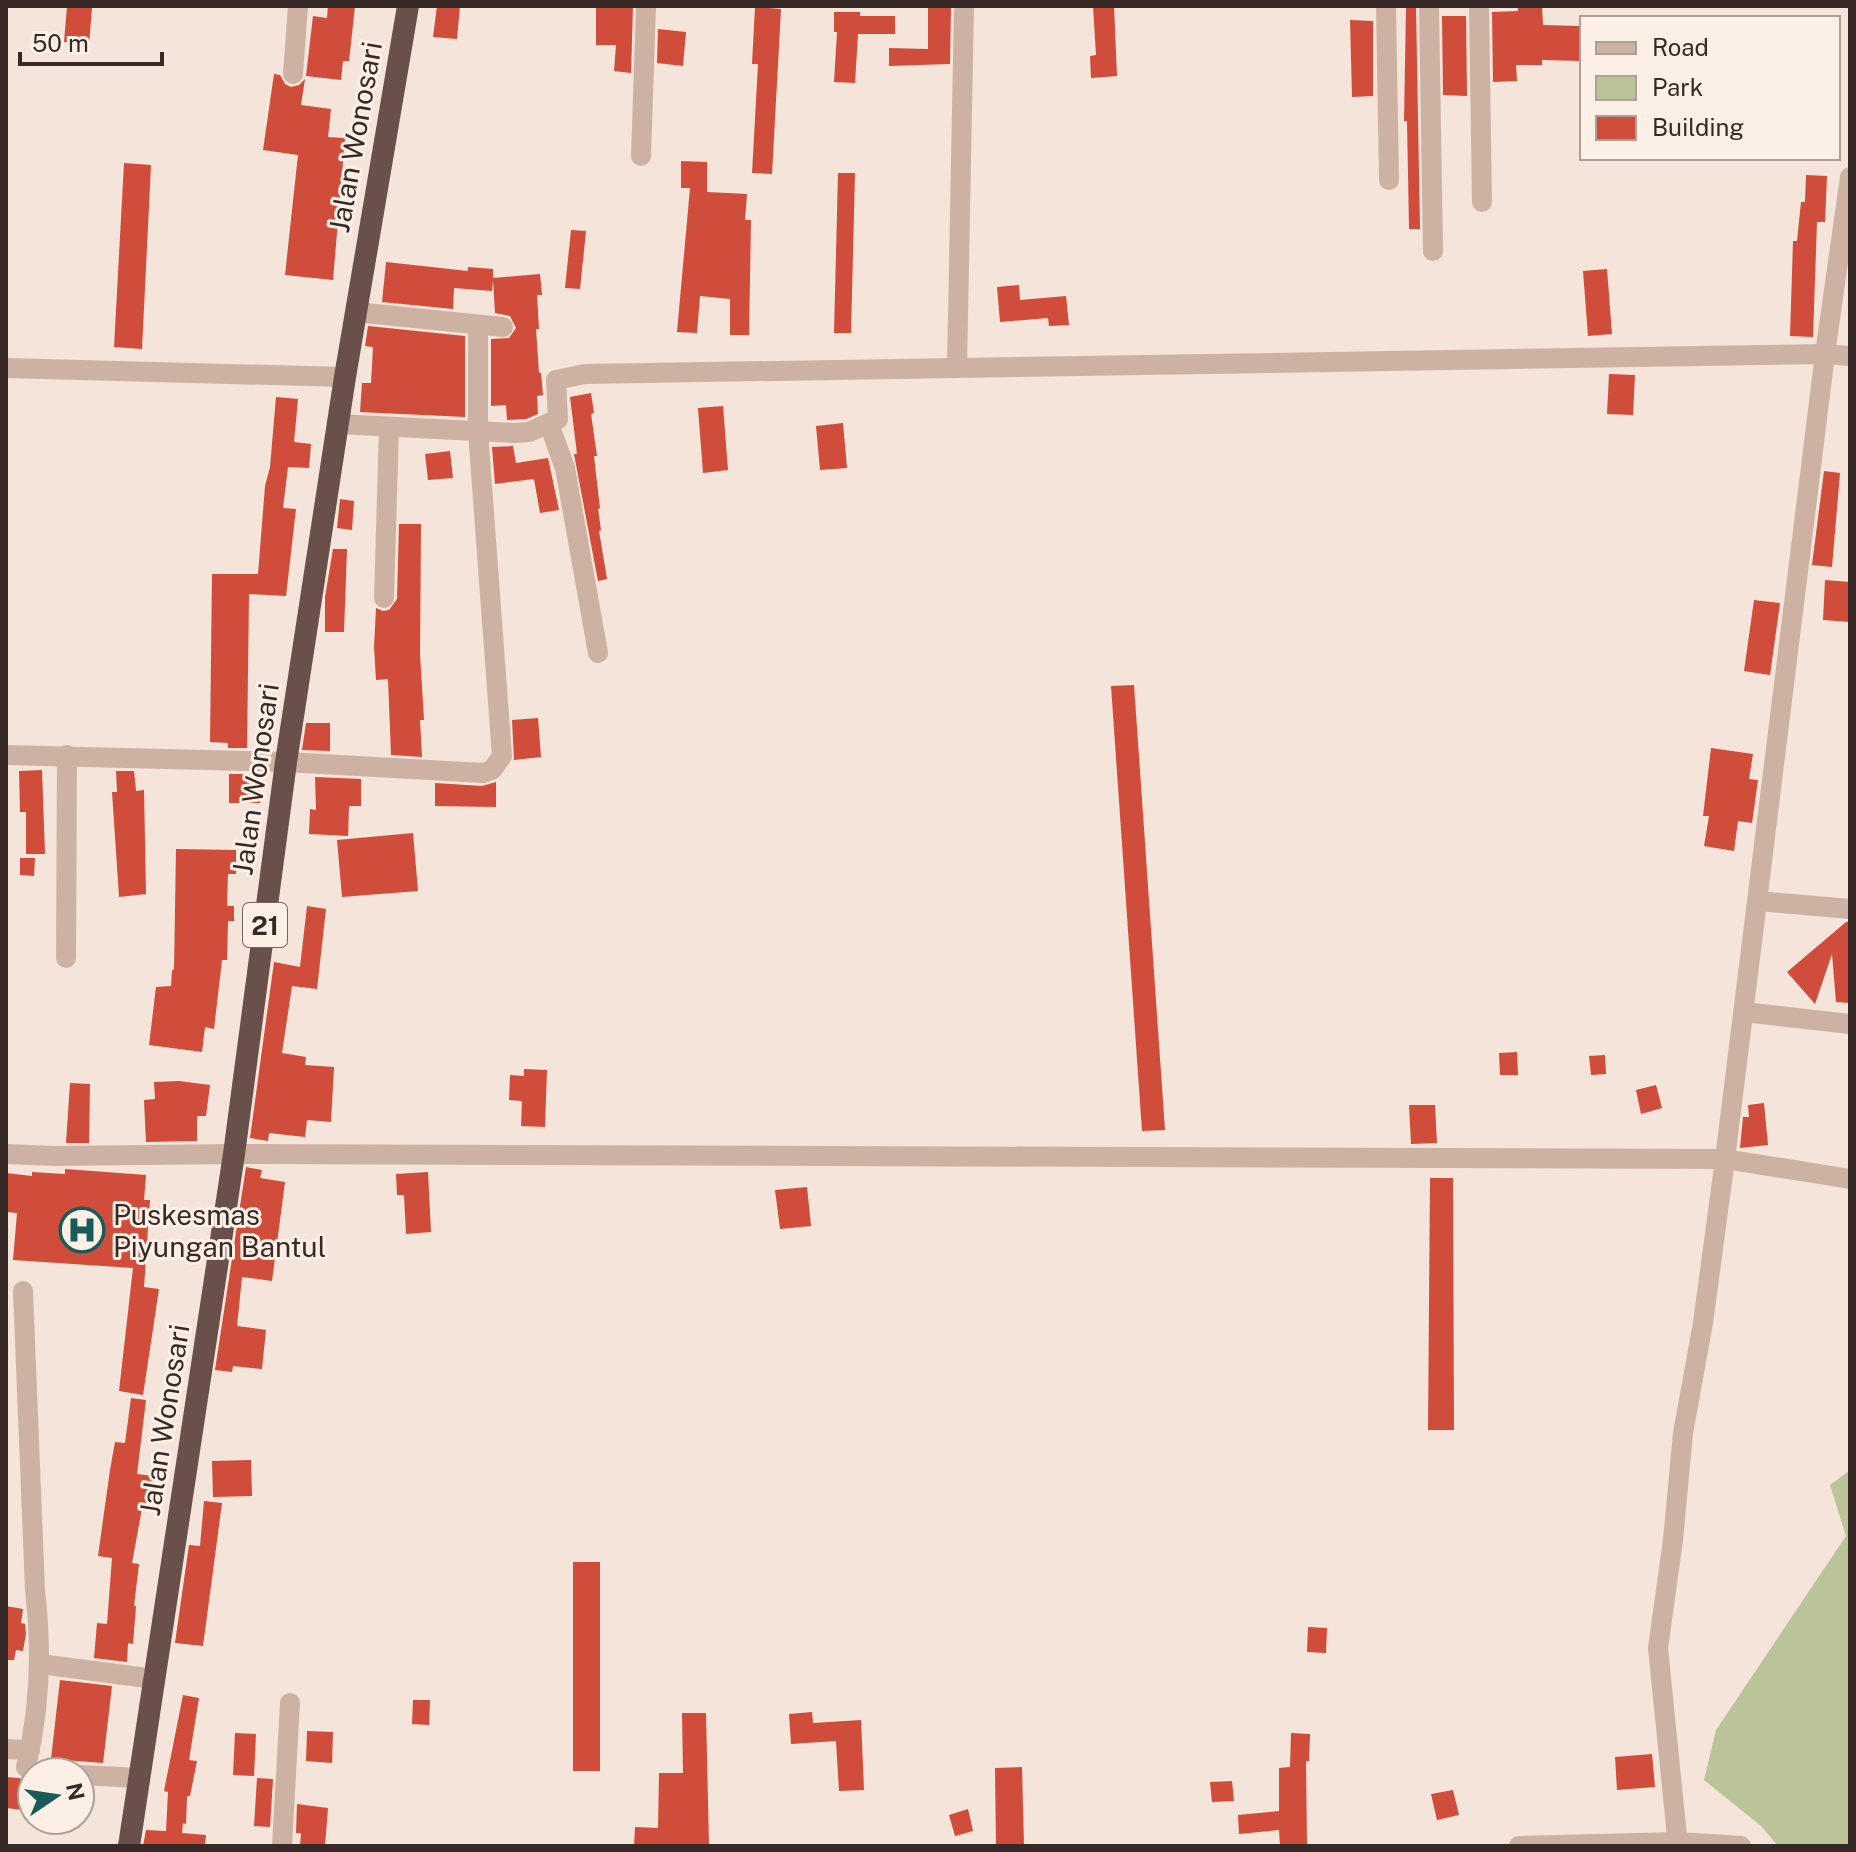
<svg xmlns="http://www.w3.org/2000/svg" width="1856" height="1852" font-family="'Public Sans',sans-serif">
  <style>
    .green { fill: #bac498 }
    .building { fill: #d04d3b }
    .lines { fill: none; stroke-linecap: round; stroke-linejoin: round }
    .minor { stroke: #cdb2a4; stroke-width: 20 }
    .trunk { stroke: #6a504a; stroke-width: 22 }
    .labels { text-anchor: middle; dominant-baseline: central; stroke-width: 6; stroke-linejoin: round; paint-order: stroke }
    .shield { fill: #fbefe6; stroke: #726560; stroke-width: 2 }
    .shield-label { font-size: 26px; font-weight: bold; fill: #372a26 }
    .street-label { font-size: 28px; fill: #372a26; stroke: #fbefe6 }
    .poi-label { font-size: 28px; fill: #372a26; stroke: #fbefe6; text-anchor: start }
  </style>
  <rect width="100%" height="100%" fill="#f4e4d9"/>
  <!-- green -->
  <path class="green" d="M1850 1470V1846H1778L1761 1826 1704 1780 1716 1730 1846 1536 1830 1485Z"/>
  <!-- building -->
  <g class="building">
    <path d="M67 6 92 8 89 44 64 42Z"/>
    <path d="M328 6H355L349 61H343L341 80 306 76 313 16 327 18Z"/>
    <path d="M437 6H460L457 39 433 37Z"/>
    <path d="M596 6H633L631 73 614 71 616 45H596Z"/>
    <path d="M928 6H951L950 64 889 66V48L928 49Z"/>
    <path d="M1093 6H1114L1117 76 1091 78 1090 56 1096 55Z"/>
    <path d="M1406 6H1416L1420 229H1409L1407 121H1404Z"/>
    <path d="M1518 6H1542L1543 25 1582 26V61L1542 60V65H1516L1517 81 1493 82 1492 12 1518 11Z"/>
    <path d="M755 7 781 9 772 174 752 173 758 64H752Z"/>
    <path d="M834 12H860V16H895V34H858L855 83 834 82 837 32H834Z"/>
    <path d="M1442 16H1466L1467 96 1443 95Z"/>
    <path d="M1350 20 1373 21V96L1352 97Z"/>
    <path d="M658 29 686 32 683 66 657 63Z"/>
    <path d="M274 74 280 75 285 84 291 87 299 85 305 79 301 105 331 109 328 137 345 138 333 280 285 275 298 155 263 150Z"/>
    <path d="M681 161 707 162V192L747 194 745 220H751L749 335H730V299L700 296 697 333 677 332 690 188H681Z"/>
    <path d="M124 163 151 165 142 349 114 347Z"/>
    <path d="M838 173H855L851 333H834Z"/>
    <path d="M1806 175 1827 176 1825 222H1817L1813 337 1790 336 1793 241H1797L1801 202H1805Z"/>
    <path d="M571 230 586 231 580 289 565 288Z"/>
    <path d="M386 262 468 271V267L493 269V278L540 274 542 295H537L539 329H536L539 373H541L543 395 537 396 538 414 526 419 507 420 506 405 491 406V339L509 338 516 328 510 316 495 313 493 280 492 291 454 288 453 309 382 302Z"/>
    <path d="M1607 269 1612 334 1588 336 1583 271Z"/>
    <path d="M1019 285 1020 300 1066 296 1069 325 1049 326 1048 318 1000 322 997 287Z"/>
    <path d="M368 326 465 336V417L360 412 362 383H371L373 347 365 346Z"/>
    <path d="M1609 374 1635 375 1633 415 1607 414Z"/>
    <path d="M591 393 594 413 591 414 597 456H594L596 474 600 508 598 509 601 530 599 531 607 579 598 581 574 454H577L570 397Z"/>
    <path d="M276 397 298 399 294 442 311 444 309 468 288 467 283 508 296 509 286 596 249 594 247 748H228V743L210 742 212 574H258L265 486 270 467Z"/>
    <path d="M723 406 728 470 703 473 698 408Z"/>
    <path d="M843 423 847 468 820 470 816 426Z"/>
    <path d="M513 446 516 463 548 458 559 510 540 513 534 479 495 484 492 447Z"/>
    <path d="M450 451 453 478 428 480 425 454Z"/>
    <path d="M1824 471 1840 473 1832 567 1812 565Z"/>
    <path d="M340 499 354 501 352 530 337 528Z"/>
    <path d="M399 524H421L420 654 424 720H420L422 757 391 755 388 679 376 680 374 647 376 608 383 611 389 610 397 599Z"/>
    <path d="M333 549H347L344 632H325V597Z"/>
    <path d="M1825 580 1850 582V622L1823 620Z"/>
    <path d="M1754 600 1780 603 1770 675 1744 671Z"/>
    <path d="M1134 685 1165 1130 1142 1131 1111 686Z"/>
    <path d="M538 718 541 757 514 760 512 720Z"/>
    <path d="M306 723H330V751L302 750Z"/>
    <path d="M1711 748 1753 754 1749 779 1758 780 1752 823 1738 821 1734 851 1704 846 1709 816H1703Z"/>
    <path d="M42 770 45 854H26V812H20L19 771Z"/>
    <path d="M116 771H134L136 791 144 790 146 894 119 897 112 792H117Z"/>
    <path d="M229 774H259L260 803H229Z"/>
    <path d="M315 777 361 779V806H349L348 836 309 834 310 809 316 810Z"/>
    <path d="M496 782V807L435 806V783L482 786Z"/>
    <path d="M413 833 418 891 342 897 337 840Z"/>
    <path d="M176 849 236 850V874H228L227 906H234V921H228L227 960H222L214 1029 205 1027 202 1052 149 1045 156 987 171 986 172 970H174Z"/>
    <path d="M20 858H35L34 876 20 875Z"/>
    <path d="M307 906 326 909 317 989 292 986 282 1053 306 1057 305 1065 334 1067 331 1122 307 1120 305 1137 269 1133 268 1141 250 1138 274 962 300 967Z"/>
    <path d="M1846 922H1850V1003L1836 1002 1832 954 1815 1004 1787 972Z"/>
    <path d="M1517 1052 1518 1075H1500L1499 1053Z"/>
    <path d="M1605 1055 1606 1074 1591 1075 1589 1056Z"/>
    <path d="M524 1069 547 1070 545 1127 521 1126 522 1101 509 1100 510 1075 524 1076Z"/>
    <path d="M179 1081 210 1085 206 1116H197V1141L146 1142 144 1100 155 1099 154 1082Z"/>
    <path d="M70 1083 90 1084 89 1143H66Z"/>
    <path d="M1656 1085 1662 1108 1641 1114 1636 1090Z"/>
    <path d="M1764 1103 1768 1145 1740 1148 1743 1117H1749L1748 1105Z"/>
    <path d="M1409 1105H1435L1437 1143 1411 1144Z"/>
    <path d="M246 1167 262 1170 260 1178 285 1182 272 1281 242 1277 237 1326 266 1330 262 1369 233 1366 232 1372 215 1370Z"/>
    <path d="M65 1169 146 1175 144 1200H150L144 1287 159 1289 143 1395 119 1391 133 1268 13 1260 17 1213 6 1212V1173L32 1176V1172L65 1174Z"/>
    <path d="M428 1172 431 1232 406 1234 404 1195H397L396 1174Z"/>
    <path d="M1430 1178H1453L1454 1430H1428Z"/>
    <path d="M807 1187 811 1226 780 1229 775 1190Z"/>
    <path d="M131 1398 146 1400 137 1474 153 1476 150 1504 143 1503 132 1563 139 1564 134 1606H136L133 1644 128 1643 127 1662 94 1658 97 1623 107 1624 112 1558 98 1556 110 1470 115 1442 125 1443Z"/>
    <path d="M251 1460 252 1496 213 1497 212 1461Z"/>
    <path d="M204 1501 222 1503 203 1646 175 1643 189 1545 200 1546Z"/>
    <rect x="573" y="1562" width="27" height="209"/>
    <path d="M6 1606 23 1609 21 1623 25 1624 26 1634 23 1651 16 1650 14 1660H6Z"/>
    <path d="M1308 1627 1327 1628 1326 1653 1307 1652Z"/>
    <path d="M60 1680 112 1686 103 1763 51 1759Z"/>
    <path d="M183 1695 199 1698 189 1760 197 1761 190 1796H187L186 1824 183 1823 182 1833 206 1835 205 1846H143L146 1830 166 1831 168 1792 164 1791Z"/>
    <path d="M413 1700H430L429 1725 412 1724Z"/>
    <path d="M812 1712 813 1723 861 1720 864 1790 839 1791 836 1741 791 1744 789 1714Z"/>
    <path d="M682 1713H706L709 1846H634L635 1827 658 1828 659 1773H683Z"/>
    <path d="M307 1731 333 1732 332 1763 306 1761Z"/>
    <path d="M235 1733 256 1734 254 1776 233 1775Z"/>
    <path d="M1291 1733 1310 1734 1309 1761H1306L1307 1846H1280L1279 1830 1239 1834 1238 1815 1279 1811V1768L1290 1767Z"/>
    <path d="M1652 1754 1655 1787 1617 1790 1615 1757Z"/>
    <path d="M1022 1767 1024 1845H996L995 1768Z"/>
    <path d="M6 1777 19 1778 32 1785V1811L6 1808Z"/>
    <path d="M257 1778 273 1779 270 1827 254 1826Z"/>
    <path d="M1232 1781 1234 1801 1212 1802 1210 1782Z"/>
    <path d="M1453 1790 1459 1815 1437 1820 1431 1794Z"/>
    <path d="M297 1804 328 1808 325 1846H300L301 1833H296Z"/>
    <path d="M968 1809 973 1831 955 1836 949 1815Z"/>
  </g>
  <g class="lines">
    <!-- minor -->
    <g class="minor">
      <path d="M1386 6 1389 180"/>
      <path d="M1429 6 1433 251"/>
      <path d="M1479 6 1482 202"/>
      <path d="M293 74 298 6"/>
      <path d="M641 156 646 6"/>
      <path d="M355 312 503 327"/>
      <path d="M6 368 345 377"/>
      <path d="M957 368 964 6"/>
      <path d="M338 424 514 433 529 432 558 419 556 380 585 374 1825 354 1850 356"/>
      <path d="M549 424 565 468 598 653"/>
      <path d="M384 598 389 427"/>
      <path d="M6 755 286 762 483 773 492 770 502 756 478 432V325"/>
      <path d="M1758 901 1850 909"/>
      <path d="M66 958 67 755"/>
      <path d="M1744 1012 1850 1024"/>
      <path d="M6 1154 54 1156 234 1154 1725 1159 1850 1179"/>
      <path d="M23 1291 35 1590C42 1649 40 1709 26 1767L32 1772"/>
      <path d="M40 1664 155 1679"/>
      <path d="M6 1749 30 1750"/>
      <path d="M80 1775 139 1778"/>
      <path d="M282 1846 290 1703"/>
      <path d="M1519 1846 1678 1842 1741 1846"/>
      <path d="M1678 1846 1658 1648 1673 1540 1683 1433 1703 1323 1725 1159 1825 354 1850 177"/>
    </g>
    <!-- trunk -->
    <path class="trunk" d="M129 1846 234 1154 286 762 345 377 408 6"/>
  </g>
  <!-- icons -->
  <defs>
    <g id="hospital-ring" transform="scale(2.3)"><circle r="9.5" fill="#fbefe6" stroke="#185c58" stroke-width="1.5"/><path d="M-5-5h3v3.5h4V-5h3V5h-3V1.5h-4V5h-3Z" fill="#185c58"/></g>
  </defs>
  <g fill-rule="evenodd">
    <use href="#hospital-ring" x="82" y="1230"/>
  </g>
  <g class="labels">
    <!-- shield labels -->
    <rect class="shield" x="243" y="903" width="44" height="44" rx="6"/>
    <g class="shield-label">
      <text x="265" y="925">21</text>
    </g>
    <!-- street labels -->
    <g class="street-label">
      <text transform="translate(355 137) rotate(-80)">Jalan Wonosari</text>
      <text transform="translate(255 779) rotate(-82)">Jalan Wonosari</text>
      <text transform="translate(164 1420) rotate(-81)">Jalan Wonosari</text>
    </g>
    <!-- poi labels -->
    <g class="poi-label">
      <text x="113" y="1214">Puskesmas<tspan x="113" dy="32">Piyungan Bantul</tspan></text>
    </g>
  </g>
  <!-- border -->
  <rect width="1856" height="1852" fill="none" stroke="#372a26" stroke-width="16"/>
  <!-- legend -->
  <rect x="1580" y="16" width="260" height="144" fill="#fbefe6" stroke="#ada099" stroke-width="2"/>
  <rect x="1596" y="42" width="40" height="12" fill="#cdb2a4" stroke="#ada099" stroke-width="2"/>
  <text x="1652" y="56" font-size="24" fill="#372a26">Road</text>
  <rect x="1596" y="76" width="40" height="24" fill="#bac498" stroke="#ada099" stroke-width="2"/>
  <text x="1652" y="96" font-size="24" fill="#372a26">Park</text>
  <rect x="1596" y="116" width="40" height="24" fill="#d04d3b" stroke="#ada099" stroke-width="2"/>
  <text x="1652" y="136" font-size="24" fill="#372a26">Building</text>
  <!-- north arrow -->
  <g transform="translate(56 1796) rotate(77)"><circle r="38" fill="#fbefe6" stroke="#ada099" stroke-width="2"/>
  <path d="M0-6L14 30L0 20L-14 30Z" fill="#185c58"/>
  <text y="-12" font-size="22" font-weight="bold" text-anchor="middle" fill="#372a26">N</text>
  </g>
  <!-- scale -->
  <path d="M20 52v12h142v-12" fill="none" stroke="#372a26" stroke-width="4"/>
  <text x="32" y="52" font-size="24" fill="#372a26" stroke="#fbefe6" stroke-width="6" paint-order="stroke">50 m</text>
</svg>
